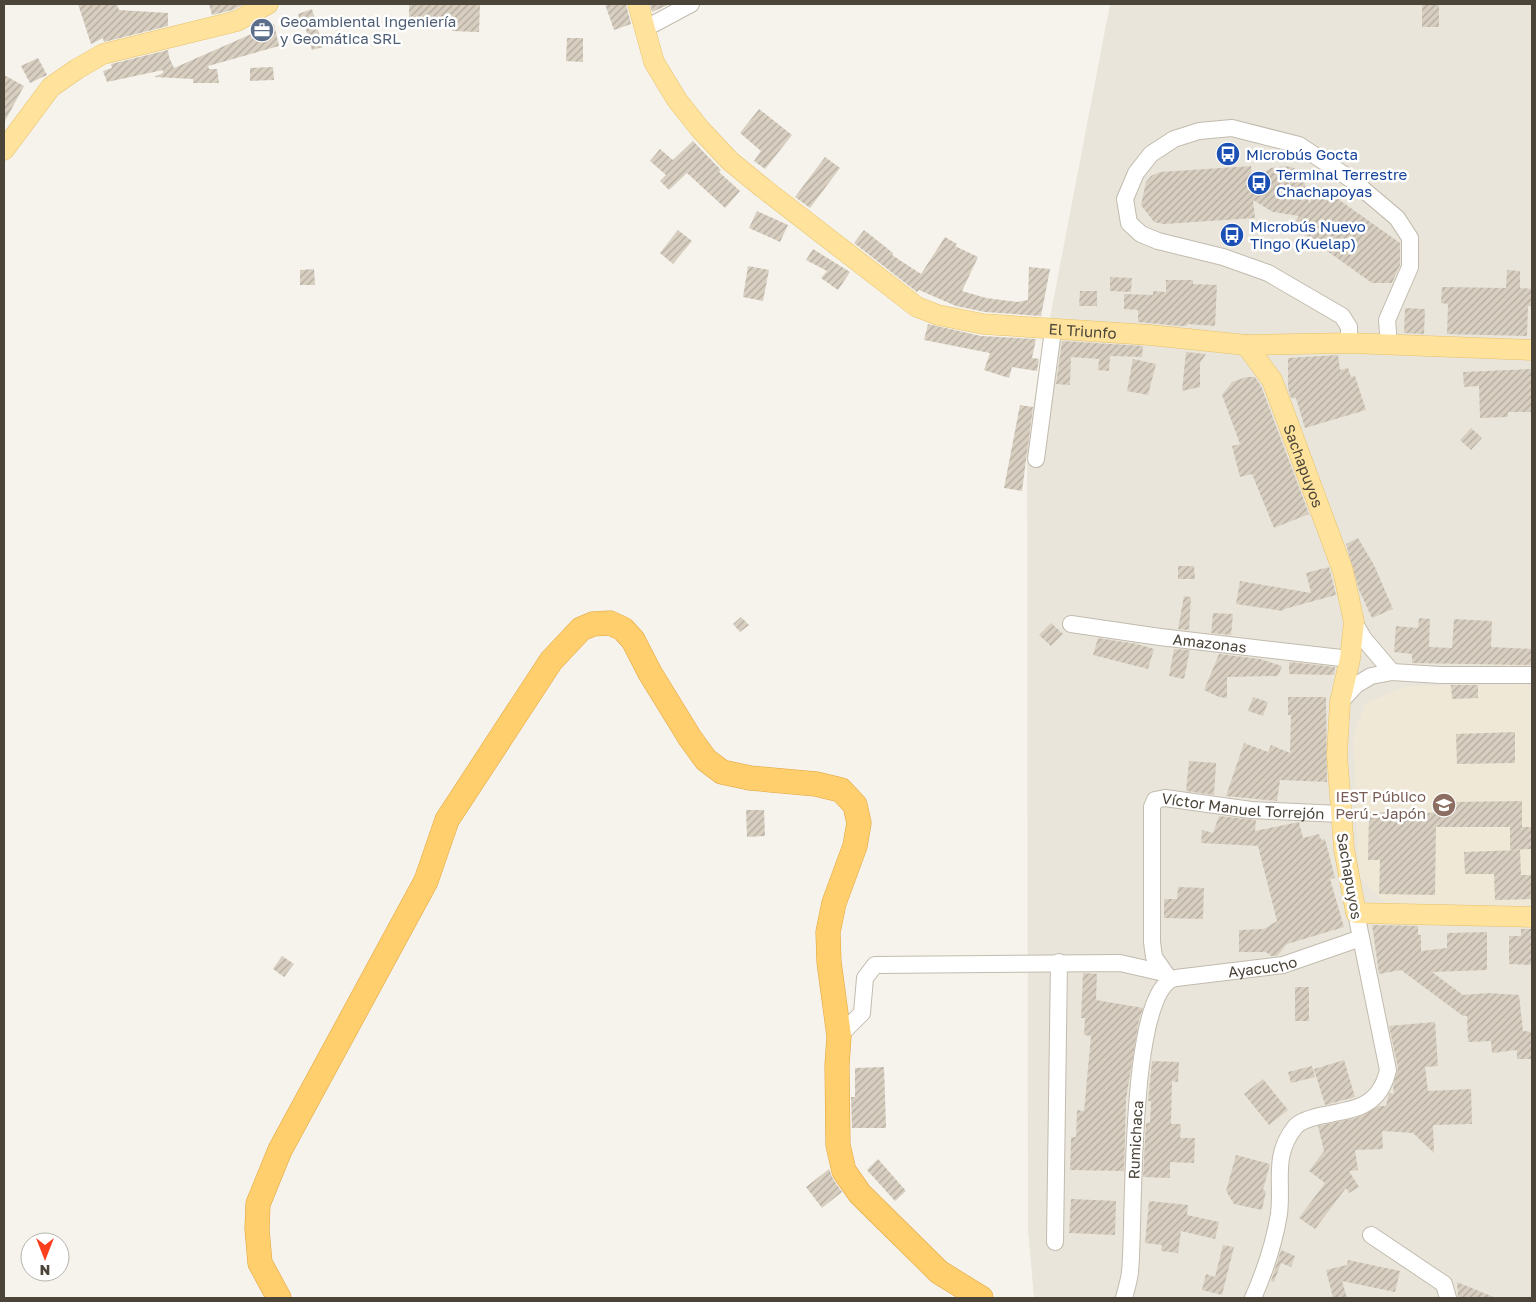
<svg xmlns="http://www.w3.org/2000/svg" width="1536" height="1302" font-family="'Golos Text',sans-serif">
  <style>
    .residential { fill: #eae5da }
    .education { fill: #efe8d6 }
    .building { fill: url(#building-hatch) }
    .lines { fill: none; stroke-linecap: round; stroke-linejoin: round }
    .minor-casing { stroke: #c2bbae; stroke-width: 18 }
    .major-casing { stroke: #e6c16a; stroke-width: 21 }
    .highway-casing { stroke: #e0a43c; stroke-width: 25 }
    .minor { stroke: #fff; stroke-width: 16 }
    .major { stroke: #ffe39c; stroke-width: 20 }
    .highway { stroke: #ffcf6e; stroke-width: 24 }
    .labels { text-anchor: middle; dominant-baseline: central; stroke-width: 5; stroke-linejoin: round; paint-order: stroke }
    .service-label { font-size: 15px; fill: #4e5e75; stroke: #fff; text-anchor: start }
    .transit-label { font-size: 15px; fill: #164399; stroke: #fff; text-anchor: start }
    .street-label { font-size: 15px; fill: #4b4439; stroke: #fff }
    .education-label { font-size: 15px; fill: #785e54; stroke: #fff; text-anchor: end }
  </style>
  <defs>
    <pattern id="building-hatch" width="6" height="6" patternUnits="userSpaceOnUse" patternTransform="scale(1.25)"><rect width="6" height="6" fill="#d8cfc1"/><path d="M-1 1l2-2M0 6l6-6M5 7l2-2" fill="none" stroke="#b1aa9e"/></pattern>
  </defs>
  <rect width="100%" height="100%" fill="#f6f3ec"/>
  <!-- residential -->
  <path class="residential" d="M1110 4H1532V1298H1034L1028 1229 1027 438Z"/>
  <!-- education -->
  <path class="education" d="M1532 685V906L1385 904 1359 875 1353 736 1366 703 1407 686Z"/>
  <!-- building -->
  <g class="building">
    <path d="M78 4H117L119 10 168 13V26L104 42 103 38 91 44Z"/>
    <path d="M209 4H244L233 10 212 15Z"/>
    <path d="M409 4H480L479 32 452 31 453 20 409 18Z"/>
    <path d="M605 4H626L631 24 614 30Z"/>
    <path d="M650 4H670L652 12Z"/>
    <rect x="1422" y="4" width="17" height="23"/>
    <path d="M312 9 323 47 312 50 305 26 302 27 298 14Z"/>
    <path d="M274 24 279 46 208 66 209 69H217L219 83H193V79L154 77 163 73V70L107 82 103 71 112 68 111 64 168 50 169 57 174 68Z"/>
    <path d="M567 38H583V62L566 61Z"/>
    <path d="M38 58 47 75 30 83 21 66Z"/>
    <path d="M273 67 274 80 250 81V68Z"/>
    <path d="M4 75 24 86 4 123Z"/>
    <path d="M759 109 792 135 765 169 754 161 761 151 740 133Z"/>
    <path d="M693 141 721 170 719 172 740 191 725 208 687 173 669 190 660 181 666 175 650 161 660 149 673 160Z"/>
    <path d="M825 157 840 168 810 208 795 197Z"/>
    <path d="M1251 166 1252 181 1271 168 1286 166 1294 168 1304 180 1309 203 1321 187 1400 243V265L1392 283H1372L1292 226 1299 216 1273 212 1253 200 1255 218 1164 224 1154 222 1141 205 1146 182 1151 176 1160 172Z"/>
    <path d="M757 211 788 225 780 242 749 228Z"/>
    <path d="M678 230 692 241 673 264 660 253Z"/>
    <path d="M864 230 893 253 892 255 921 274 945 237 957 244 955 246 978 257 962 291 986 298 1017 302 1028 300 1029 267 1050 269 1041 316 985 312 956 306 919 290 917 292 854 243Z"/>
    <path d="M813 249 850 272 838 290 821 278 827 271 806 260Z"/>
    <path d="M748 266 769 270 763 301 743 297Z"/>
    <path d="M314 269 315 285H300V270Z"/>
    <path d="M1507 270 1520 271V288L1532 289V306H1528L1527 336 1447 334 1448 304 1441 303 1442 287 1506 288Z"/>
    <path d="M1110 277 1132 278 1131 292 1110 291Z"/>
    <path d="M1166 280H1193V284L1217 285 1215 326 1187 324V326H1181L1138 322V310L1124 309V294L1153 295V291L1166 292Z"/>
    <path d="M1080 291H1097V306H1079Z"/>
    <path d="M1405 308 1425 309 1424 334 1404 333Z"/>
    <path d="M928 324 981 336 1036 339 1032 358 1039 359 1037 371 1012 367 1009 378 984 370 990 353 924 340Z"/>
    <path d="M1062 341 1143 346 1142 357 1110 356 1109 371 1098 370 1099 359 1071 357 1070 385 1056 384Z"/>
    <path d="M1186 352 1206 354 1200 363V387L1182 391Z"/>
    <path d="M1338 355 1340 370 1348 368 1351 377 1355 376 1366 410 1305 428 1296 398H1291L1288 388V358Z"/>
    <path d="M1133 359 1156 364 1148 395 1127 391Z"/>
    <path d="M1532 369V412H1508V417L1480 418 1479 386 1464 387 1463 372Z"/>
    <path d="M1246 377H1255L1261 386 1309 514 1274 528 1252 474 1240 477 1232 446 1240 444 1222 395 1232 382Z"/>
    <path d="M1020 405 1033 407 1022 491 1004 488Z"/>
    <path d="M1471 428 1482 438 1471 450 1460 440Z"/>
    <path d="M1358 538 1374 565 1393 609 1372 618 1359 590 1346 544Z"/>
    <path d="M1178 566H1194L1195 579H1178Z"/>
    <path d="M1329 567 1336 595 1284 609 1283 611 1236 604 1240 581 1311 593 1306 573Z"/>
    <path d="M1184 596 1191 597 1189 630 1178 629Z"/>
    <path d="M1213 613 1233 614 1231 635 1211 633Z"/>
    <path d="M741 617 749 625 740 632 733 624Z"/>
    <path d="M1419 618 1430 619 1429 647 1452 648 1454 619 1492 621 1491 647 1532 649V665L1412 663V654L1394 652 1396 626 1418 628Z"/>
    <path d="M1051 623 1063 634 1051 646 1039 635Z"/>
    <path d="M1098 638 1137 644 1154 649 1148 669 1093 655Z"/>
    <path d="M1174 649 1190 650 1184 679 1169 676Z"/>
    <path d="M1219 654 1260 659 1282 666 1278 676 1227 677V698L1219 697 1204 690Z"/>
    <path d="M1289 662 1335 667 1334 675 1289 674Z"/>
    <path d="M1451 685H1478V698L1452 699Z"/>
    <path d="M1253 697 1268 702 1263 716 1248 711Z"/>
    <path d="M1288 697H1326L1327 782 1280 780 1277 801 1226 796 1244 743 1268 752 1271 745 1290 753 1291 715H1288Z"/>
    <path d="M1515 732V763L1457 764 1456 734Z"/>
    <path d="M1189 761 1216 763 1214 795 1186 791Z"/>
    <path d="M1522 801V827H1532V849L1510 850V827H1436L1435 895 1379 894 1380 860H1368L1369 812 1453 813V802Z"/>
    <path d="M746 810H764L765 836 747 837Z"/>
    <path d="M1219 816 1256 820 1255 831 1299 822 1303 838 1319 834 1321 840 1325 839 1335 878 1330 879 1344 927 1287 944 1277 956H1271L1266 952H1239V930L1264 929 1277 921 1258 846 1201 843 1202 830 1213 833Z"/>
    <path d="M1520 850 1521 875H1532V899L1495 900 1494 874H1465L1464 852Z"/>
    <path d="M1178 887 1204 888 1203 919 1164 918V899H1177Z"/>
    <path d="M1372 925 1418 926V935H1421V951L1447 948V933L1487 932V970L1432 972 1463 995 1489 993 1519 995 1523 1031 1532 1032V1059H1517V1050L1492 1053 1491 1041 1468 1042 1467 1016H1463L1401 970 1379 974Z"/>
    <path d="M1521 929H1532V965L1509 964V936H1521Z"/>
    <path d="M282 956 294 964 284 977 273 969Z"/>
    <path d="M1083 973 1097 974 1096 1000 1143 1008 1139 1020 1126 1099 1124 1171 1070 1170 1071 1137H1076L1077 1110 1084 1111 1091 1036 1084 1035 1085 1018H1081Z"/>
    <rect x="1295" y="987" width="14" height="34"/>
    <path d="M1435 1022 1438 1066 1425 1067 1428 1091 1471 1089 1472 1124 1433 1125 1434 1153 1413 1133 1382 1131 1383 1149 1355 1150 1358 1170 1349 1171 1359 1187 1349 1193 1346 1188 1315 1229 1299 1218 1325 1183 1309 1171 1324 1151 1318 1126 1356 1118 1379 1106H1386L1389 1093 1394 1094 1393 1086 1398 1068 1389 1026Z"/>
    <path d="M1344 1060 1355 1097 1325 1105 1314 1069Z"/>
    <path d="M1152 1061 1179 1062 1178 1082 1172 1081 1171 1124H1181L1180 1138H1195L1194 1163 1170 1162V1178L1143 1177 1146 1123H1150L1151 1101H1148Z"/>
    <path d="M1312 1066 1315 1077 1291 1083 1288 1072Z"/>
    <path d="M884 1067 886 1128H852L851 1097H855V1068Z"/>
    <path d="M1263 1079 1288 1110 1269 1125 1244 1094Z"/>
    <path d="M1236 1155 1270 1164 1263 1190 1266 1191 1262 1210 1234 1204 1226 1191Z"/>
    <path d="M878 1159 906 1191 895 1201 867 1170Z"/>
    <path d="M829 1169 833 1179 842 1192 822 1208 806 1187Z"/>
    <path d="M1071 1199 1116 1201 1115 1235 1069 1233Z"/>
    <path d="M1149 1201 1188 1205 1187 1215 1219 1222 1215 1239 1181 1231 1178 1253 1161 1251 1162 1245 1145 1243Z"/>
    <path d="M1223 1245 1234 1247 1222 1295 1202 1290 1206 1274 1215 1277Z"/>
    <path d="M1281 1250 1295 1256 1291 1267 1281 1263 1274 1282 1271 1281Z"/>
    <path d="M1348 1260 1400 1271 1395 1292 1342 1281 1347 1298H1333L1326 1270 1347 1265Z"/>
    <path d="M1457 1282 1496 1298H1458Z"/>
  </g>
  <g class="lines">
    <!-- minor casing -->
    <g class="minor-casing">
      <g id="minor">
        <path d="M646 28 691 4"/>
        <path d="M1349 343V327L1342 316 1268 273 1223 257 1158 241 1141 234 1129 223 1125 199 1136 173 1151 154 1174 139 1199 131 1232 128 1299 145 1352 180 1397 218 1410 238V267L1387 320 1389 345"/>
        <path d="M1036 459 1053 330"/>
        <path d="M1354 622 1364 639 1392 672"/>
        <path id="s1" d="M1071 624 1160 637 1350 659"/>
        <path d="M1340 702 1356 685 1371 676 1392 672 1440 675H1532"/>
        <path id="s2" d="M1168 977 1154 957 1152 942V807L1155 800 1165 798 1251 810 1340 814"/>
        <path d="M839 1036 862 1013 865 978 875 965 1120 963 1164 973"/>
        <path d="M1371 1235 1444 1284 1448 1298"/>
        <path d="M1055 1242 1059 962"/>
        <path id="s3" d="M1124 1298C1126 1290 1129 1281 1130 1272 1135 1228 1127 987 1176 978L1283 965 1361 938"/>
        <path d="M1253 1298C1265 1271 1274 1244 1279 1214 1283 1181 1272 1156 1295 1127 1300 1121 1311 1118 1319 1116 1353 1109 1379 1109 1388 1070L1356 913"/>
      </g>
    </g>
    <!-- major casing -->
    <g class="major-casing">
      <g id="major">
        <path id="s4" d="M638 4 654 62 677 100 700 129 730 161 763 188 917 307 938 315 983 324 1150 335 1246 345 1349 343 1532 350"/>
        <path d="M4 150 51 87 77 69 103 54 237 21 268 4"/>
        <path id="s5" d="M1246 345 1272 380 1343 571 1354 622 1350 659 1340 702 1337 755 1344 849 1356 913 1532 917"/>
      </g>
    </g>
    <!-- highway casing -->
    <g class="highway-casing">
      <path id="highway" d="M279 1298 260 1263 257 1229 258 1204 280 1150 426 881 447 820 551 661 581 629 593 624 610 623 623 629 633 640 650 673 690 738 706 760 722 772 750 778 816 784 841 790 855 805 859 823 855 846 834 903 828 932 829 962 839 1036 837 1065 838 1145 844 1171 860 1194 939 1272 981 1298"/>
    </g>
    <!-- minor -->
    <use href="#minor" class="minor"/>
    <!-- major -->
    <use href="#major" class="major"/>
    <!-- highway -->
    <use href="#highway" class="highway"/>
  </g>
  <!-- icons -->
  <defs>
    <g id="office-disc" transform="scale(1.25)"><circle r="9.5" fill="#5c6f8a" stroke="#fff"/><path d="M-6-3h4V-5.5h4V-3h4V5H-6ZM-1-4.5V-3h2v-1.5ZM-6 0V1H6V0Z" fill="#fff"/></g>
    <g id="bus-disc" transform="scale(1.25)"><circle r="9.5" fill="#1a4fb4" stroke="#fff"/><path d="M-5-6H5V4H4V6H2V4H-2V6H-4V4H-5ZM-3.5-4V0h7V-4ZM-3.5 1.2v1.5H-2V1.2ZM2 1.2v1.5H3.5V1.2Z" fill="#fff"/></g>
    <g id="school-disc" transform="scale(1.25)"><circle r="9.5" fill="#8d6e63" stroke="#fff"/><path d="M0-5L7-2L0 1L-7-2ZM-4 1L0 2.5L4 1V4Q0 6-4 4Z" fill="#fff"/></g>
  </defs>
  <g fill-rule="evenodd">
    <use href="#office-disc" x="262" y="30"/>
    <use href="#bus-disc" x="1228" y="154"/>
    <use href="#bus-disc" x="1259" y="183"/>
    <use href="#bus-disc" x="1232" y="235"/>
    <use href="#school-disc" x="1444" y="805"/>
  </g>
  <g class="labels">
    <!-- service labels -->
    <g class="service-label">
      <text x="280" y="21">Geoambiental Ingeniería<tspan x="280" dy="17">y Geomática SRL</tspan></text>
    </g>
    <!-- transit labels -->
    <g class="transit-label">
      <text x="1246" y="154">Microbús Gocta</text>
      <text x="1276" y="174">Terminal Terrestre<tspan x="1276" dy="17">Chachapoyas</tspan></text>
      <text x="1250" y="226">Microbús Nuevo<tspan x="1250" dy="17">Tingo (Kuelap)</tspan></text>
    </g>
    <!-- street labels -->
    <g class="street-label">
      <text stroke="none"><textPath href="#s4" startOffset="591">El Triunfo</textPath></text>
      <text stroke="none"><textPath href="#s5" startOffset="135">Sachapuyos</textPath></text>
      <text stroke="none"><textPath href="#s1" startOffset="140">Amazonas</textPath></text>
      <text stroke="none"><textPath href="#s2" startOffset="271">Víctor Manuel Torrejón</textPath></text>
      <text transform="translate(1350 876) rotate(80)">Sachapuyos</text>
      <text stroke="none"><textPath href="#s3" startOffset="419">Ayacucho</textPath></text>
      <text stroke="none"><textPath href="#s3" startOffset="159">Rumichaca</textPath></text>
    </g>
    <!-- education labels -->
    <g class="education-label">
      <text x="1426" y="796">IEST Público<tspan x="1426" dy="17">Perú - Japón</tspan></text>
    </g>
  </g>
  <!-- border -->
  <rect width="1536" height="1302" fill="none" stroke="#4b4439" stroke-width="10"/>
  <!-- north arrow -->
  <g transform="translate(45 1257) rotate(180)"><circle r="24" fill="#ffffff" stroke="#b7b4b0"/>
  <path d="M0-4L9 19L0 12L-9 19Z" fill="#fc3f1d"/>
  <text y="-8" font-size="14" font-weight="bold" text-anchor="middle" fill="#4b4439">N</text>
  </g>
</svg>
